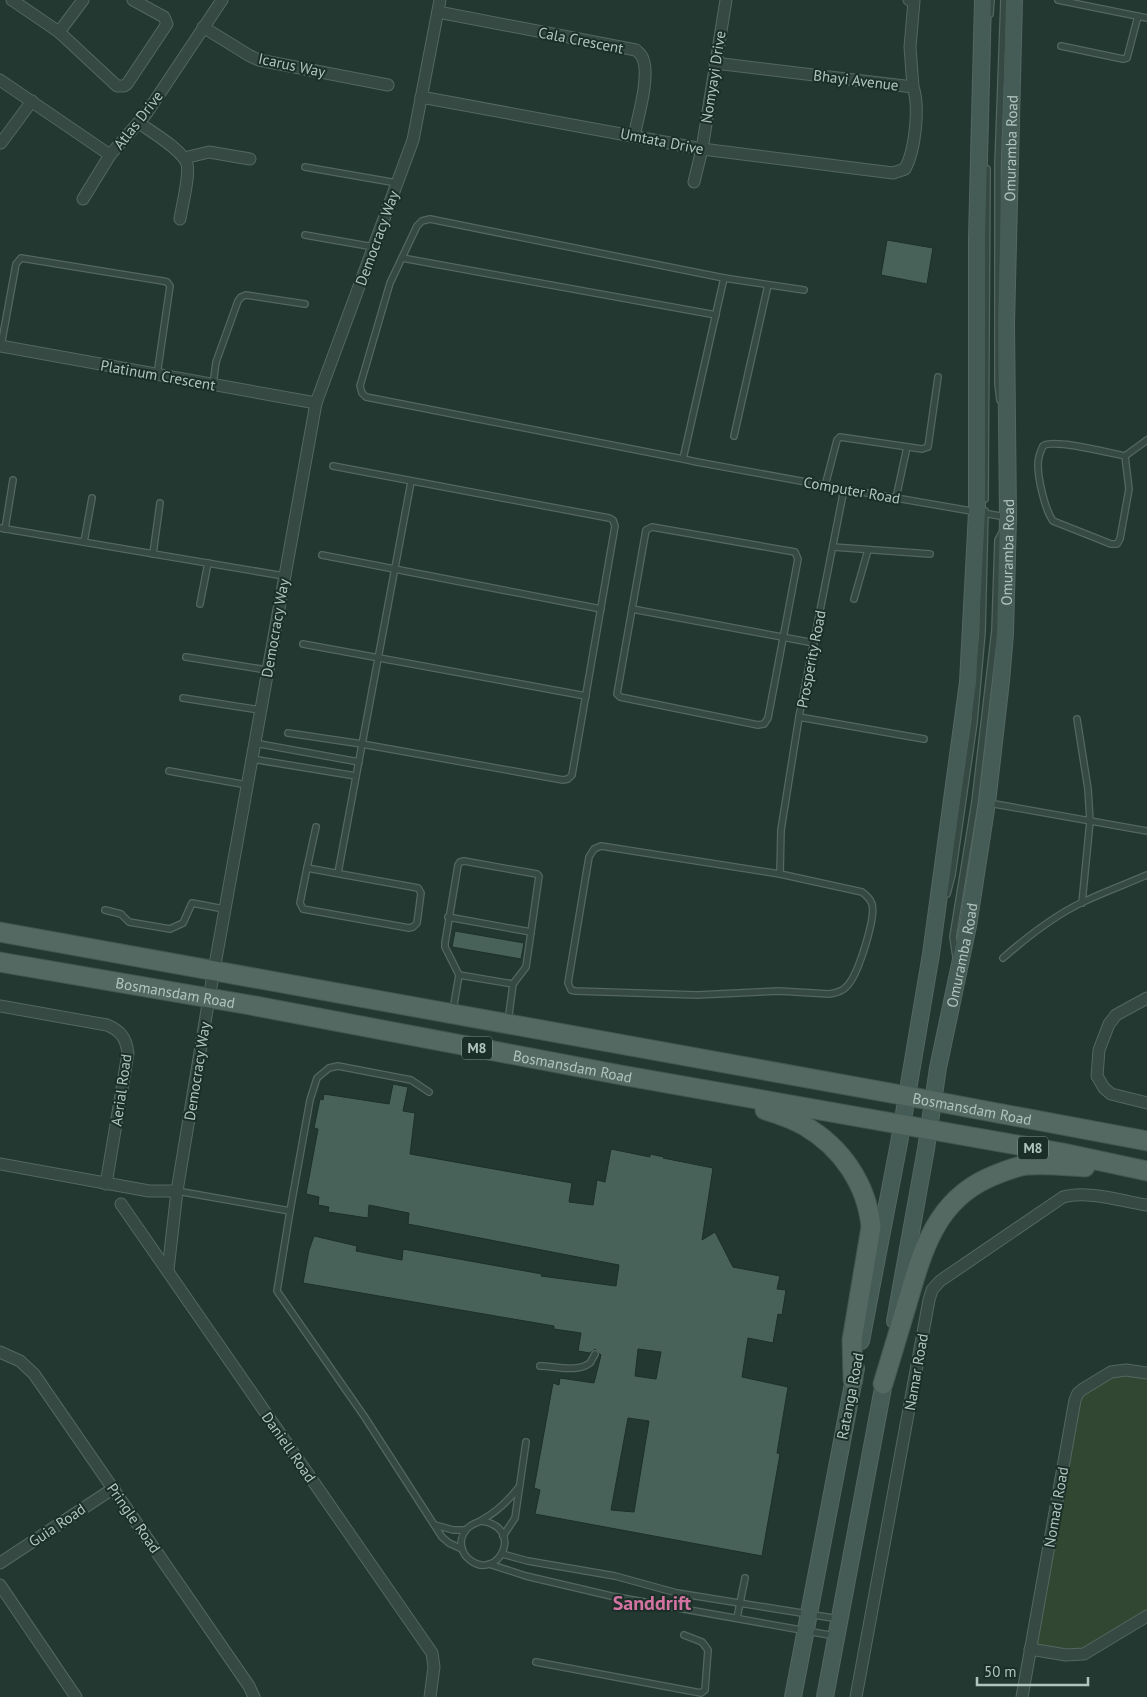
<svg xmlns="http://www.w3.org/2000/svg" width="1147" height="1697" font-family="'PT Sans',sans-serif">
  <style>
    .green { fill: #324732 }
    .building { fill: #496259; stroke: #1d302a; fill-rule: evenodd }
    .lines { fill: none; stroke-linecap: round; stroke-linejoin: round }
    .service-casing { stroke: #546761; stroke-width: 8 }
    .minor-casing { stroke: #546761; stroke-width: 13 }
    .secondary-casing { stroke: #546761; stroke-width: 18 }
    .primary-casing { stroke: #42554f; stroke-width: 21 }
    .service { stroke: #364943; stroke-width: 5.5 }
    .minor { stroke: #364943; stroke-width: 11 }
    .secondary { stroke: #445c55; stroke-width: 16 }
    .primary { stroke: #546962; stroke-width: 19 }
    .labels { text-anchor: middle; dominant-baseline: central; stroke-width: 4; stroke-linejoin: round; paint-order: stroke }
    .shield { fill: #1b2e28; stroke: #849892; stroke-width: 1 }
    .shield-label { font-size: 14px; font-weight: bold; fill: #b1c5bf }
    .street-label { font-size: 15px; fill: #b1c5bf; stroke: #1b2e28 }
    .district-label { font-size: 20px; font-weight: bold; fill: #d373a1; stroke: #1b2e28 }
  </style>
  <rect width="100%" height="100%" fill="#233831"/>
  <!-- green -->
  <path class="green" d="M1114 1372H1147V1616L1083 1654 1031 1649 1079 1400 1086 1391Z"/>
  <!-- building -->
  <g class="building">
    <path d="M887 240 933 248 927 284 881 275Z"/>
    <path d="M455 931 524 943 521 959 452 947Z"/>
    <path d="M393 1084 408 1087 403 1111 415 1113 410 1154 572 1183 569 1202 593 1205 597 1180 605 1182 611 1149 650 1157V1154L664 1157 663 1158 713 1168 702 1240 715 1232 733 1267 780 1276 777 1289 786 1290 782 1315 778 1314 773 1343 748 1338 742 1377 788 1387 777 1453 780 1454 762 1556 535 1514 540 1490 534 1488 553 1383 559 1385 560 1378 594 1383 601 1355 595 1349 590 1353 578 1351 581 1333 554 1329V1326L303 1283 309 1250 314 1236 357 1246 356 1251 402 1260 403 1249 542 1274 541 1276 616 1286 619 1265 408 1224 409 1213 369 1205 368 1218 328 1212 329 1207 318 1205 319 1197 306 1194 318 1129 314 1128 320 1099 323 1100 324 1094 389 1104ZM638 1349 661 1352 656 1379 635 1376ZM628 1418 649 1421 634 1512 611 1510Z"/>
  </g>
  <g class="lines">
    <!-- service casing -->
    <g class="service-casing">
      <g id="service">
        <path d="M1058 0 1147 18"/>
        <path d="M990 14 991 0"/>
        <path d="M1061 46 1123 59 1127 58 1138 16"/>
        <path d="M305 167 397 183"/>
        <path d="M305 235 374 247"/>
        <path d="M402 258 716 315"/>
        <path d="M724 278 804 290"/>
        <path d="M1 346 16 264 21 258 163 281 167 282 170 286 157 375"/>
        <path d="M213 385 216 362 238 301 241 297 246 295 305 304"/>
        <path d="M1000 400 998 384V165L1004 0"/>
        <path d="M734 436 768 285"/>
        <path d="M1125 456 1129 489 1120 539 1117 544H1111L1053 521C1045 510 1038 479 1038 465 1038 459 1040 452 1043 446 1053 438 1109 453 1125 456L1147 440"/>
        <path d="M683 459 724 278 430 219 422 221 417 226 390 283 360 386 362 393 366 397 683 459 697 462 844 489 1006 517"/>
        <path d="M825 486 837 440 840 437 922 449 928 447 938 377"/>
        <path d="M896 498 907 447"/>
        <path d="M985 499 987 169"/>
        <path d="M652 527 795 552 798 559 768 718 764 724 758 725 620 697 617 694 646 530Z"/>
        <path d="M0 528 284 576"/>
        <path d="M5 529 13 480"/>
        <path d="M84 542 92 498"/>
        <path d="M833 547 930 554"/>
        <path d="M153 554 160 503"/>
        <path d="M322 555 601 609"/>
        <path d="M854 599 868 550"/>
        <path d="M200 604 208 563"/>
        <path d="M632 609 814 643"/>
        <path d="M303 644 586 696"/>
        <path d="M186 657 267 670"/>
        <path d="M183 698 260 710"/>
        <path d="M799 717 924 739"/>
        <path d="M1077 719 1088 789 1090 821 1082 903"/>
        <path d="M288 733 362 744 563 780 568 779 572 775 615 526 613 520 609 518 333 466"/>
        <path d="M254 743 359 762"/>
        <path d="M252 759 356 776"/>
        <path d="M169 771 247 785"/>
        <path d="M989 803 1147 831"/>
        <path d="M601 846 780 874 862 892C866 895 870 898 872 904 876 918 858 975 847 986 843 991 836 993 829 994L779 991 697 995 575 991 571 990 568 983 589 857 594 849Z"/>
        <path d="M307 868 418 888 421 893 417 923 413 927 409 928 303 909 300 903Z"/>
        <path d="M307 868 316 827"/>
        <path d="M338 873 411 482"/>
        <path d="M780 874 781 830 799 717 844 489"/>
        <path d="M947 894 952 875 974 722 982 632 985 511"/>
        <path d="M105 910 121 914 129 922 170 929 183 923 192 903 224 909"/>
        <path d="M448 917 531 932"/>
        <path d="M956 957 953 937 975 802 995 630 998 540 1003 531"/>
        <path d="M1003 958C1027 937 1053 916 1083 902 1104 892 1126 884 1147 875"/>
        <path d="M459 975 445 947V943L458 865 460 862 464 861 537 874 539 876 526 967 513 984 508 1022"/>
        <path d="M453 1010 459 975 513 984"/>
        <path d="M177 1191 290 1211 310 1100 317 1078 329 1068 338 1066 411 1080 429 1092"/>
        <path d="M290 1211 277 1291 364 1416 442 1537 449 1543 462 1549"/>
        <path d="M540 1366C557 1366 576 1373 590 1363L595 1354"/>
        <path d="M481 1521C526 1527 498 1582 470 1560 466 1557 463 1553 462 1548 460 1542 462 1535 466 1530 470 1524 476 1524 482 1520 496 1512 509 1500 519 1487"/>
        <path d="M435 1525 453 1530H465"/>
        <path d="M503 1536 515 1518 526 1442"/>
        <path d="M502 1554 528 1561 615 1576 677 1593 839 1619"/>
        <path d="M489 1564 526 1576 611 1596 835 1636"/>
        <path d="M737 1618 745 1578"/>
        <path d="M536 1662 701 1693 705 1690 708 1650 702 1642 684 1635"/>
      </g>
    </g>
    <!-- minor casing -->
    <g class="minor-casing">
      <g id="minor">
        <path d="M12 0 59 32 117 86H124L127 84 167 24 164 17 133 0"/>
        <path d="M909 0 914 1 910 47 913 87"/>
        <path d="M438 12 636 50C639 53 642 55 643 59 650 77 638 117 634 136"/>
        <path d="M203 27 250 56 259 60 388 85"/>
        <path d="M59 32 83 0"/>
        <path d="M0 80 110 155"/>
        <path d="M421 97 702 149 893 173 905 169C915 151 920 107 913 87L715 63"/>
        <path d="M139 123C150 131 183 150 187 164 190 175 182 206 180 219"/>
        <path d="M1 143 32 101"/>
        <path d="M184 158 209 152 250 159"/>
        <path d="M694 182 702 149 726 0"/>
        <path d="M83 199 110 155 146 114 222 0"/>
        <path d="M0 346 316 403"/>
        <path d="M1147 998 1116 1015 1109 1024 1099 1050 1097 1076 1104 1088 1111 1094 1147 1103"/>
        <path d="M0 1006 107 1025C121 1031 126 1038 128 1053L106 1184"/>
        <path d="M0 1164 149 1191H177"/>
        <path d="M121 1204 432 1653 434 1667 430 1697"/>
        <path d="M168 1270 177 1191 209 998 316 403 413 140 440 0"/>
        <path d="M0 1352 20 1361 34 1374 249 1686 254 1697"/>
        <path d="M0 1563 114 1488"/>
        <path d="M0 1585 76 1697"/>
        <path d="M1030 1649 1066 1655 1084 1654 1147 1616"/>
        <path d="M856 1697 929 1300 932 1290 940 1281 1063 1197C1087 1190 1122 1201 1147 1205"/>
        <path d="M1022 1697 1075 1400 1078 1393 1083 1389 1111 1372 1126 1370 1147 1373"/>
      </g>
    </g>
    <!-- secondary casing -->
    <g class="secondary-casing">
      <g id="secondary">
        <path id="s1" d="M895 1321 926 1149 938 1068 968 926 987 803 1001 681 1005 634 1008 517 1006 324 1014 0"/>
        <path d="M861 1341 899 1143 931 954 968 682 977 512V238L983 0"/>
        <path d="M793 1697 856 1368"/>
        <path d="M825 1697 886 1372"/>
      </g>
    </g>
    <!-- primary casing -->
    <g class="primary-casing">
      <g id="primary">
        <path id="s2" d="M0 932 907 1096 1147 1141"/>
        <path id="s3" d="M0 962 250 1005 621 1075 1063 1153 1147 1171"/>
        <path d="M765 1110C778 1114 793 1119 805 1126 841 1147 867 1184 871 1227L852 1340 853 1380"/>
        <path d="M883 1384C891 1357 899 1331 907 1304 922 1252 935 1202 988 1178 999 1173 1009 1169 1021 1166 1041 1163 1065 1166 1085 1167"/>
      </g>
    </g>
    <!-- service -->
    <use href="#service" class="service"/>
    <!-- minor -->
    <use href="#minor" class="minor"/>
    <!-- secondary -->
    <use href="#secondary" class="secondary"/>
    <!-- primary -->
    <use href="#primary" class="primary"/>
  </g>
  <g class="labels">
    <!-- shield labels -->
    <g class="shield">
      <rect x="462" y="1036.5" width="30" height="23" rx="4"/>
      <rect x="1018" y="1136.5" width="30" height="23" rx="4"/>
    </g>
    <g class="shield-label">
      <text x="477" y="1048">M8</text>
      <text x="1033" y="1148">M8</text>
    </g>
    <!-- street labels -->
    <g class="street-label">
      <text transform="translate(581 40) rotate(11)">Cala Crescent</text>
      <text transform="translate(292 65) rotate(12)">Icarus Way</text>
      <text transform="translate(713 77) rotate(-81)">Nomyayi Drive</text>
      <text transform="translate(856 80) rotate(7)">Bhayi Avenue</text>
      <text transform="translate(138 120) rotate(-52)">Atlas Drive</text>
      <text transform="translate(662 141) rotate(11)">Umtata Drive</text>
      <text stroke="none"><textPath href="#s1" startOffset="1182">Omuramba Road</textPath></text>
      <text transform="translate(377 238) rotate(-70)">Democracy Way</text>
      <text transform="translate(158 375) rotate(10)">Platinum Crescent</text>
      <text transform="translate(852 490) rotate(10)">Computer Road</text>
      <text stroke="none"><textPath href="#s1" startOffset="778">Omuramba Road</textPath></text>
      <text transform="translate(275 628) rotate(-80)">Democracy Way</text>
      <text transform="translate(811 659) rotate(-79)">Prosperity Road</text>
      <text stroke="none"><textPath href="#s1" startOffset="372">Omuramba Road</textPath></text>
      <text stroke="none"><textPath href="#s3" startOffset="178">Bosmansdam Road</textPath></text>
      <text stroke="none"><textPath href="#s3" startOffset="582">Bosmansdam Road</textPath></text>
      <text transform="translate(197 1071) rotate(-81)">Democracy Way</text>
      <text transform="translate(121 1090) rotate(-82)">Aerial Road</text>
      <text stroke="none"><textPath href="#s2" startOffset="988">Bosmansdam Road</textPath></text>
      <text transform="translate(916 1372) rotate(-80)">Namar Road</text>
      <text transform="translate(850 1396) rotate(-79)">Ratanga Road</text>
      <text transform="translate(289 1447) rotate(55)">Daniell Road</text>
      <text transform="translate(1056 1507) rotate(-80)">Nomad Road</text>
      <text transform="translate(134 1518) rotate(55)">Pringle Road</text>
      <text transform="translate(57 1525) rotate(-34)">Guia Road</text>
    </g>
    <!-- district labels -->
    <g class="district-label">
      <text x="652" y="1603">Sanddrift</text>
    </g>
  </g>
  <!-- scale -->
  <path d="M977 1677v8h111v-8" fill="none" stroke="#b1c5bf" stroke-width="2.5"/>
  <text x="984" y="1677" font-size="15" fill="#b1c5bf" stroke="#1b2e28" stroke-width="4" paint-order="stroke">50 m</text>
</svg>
